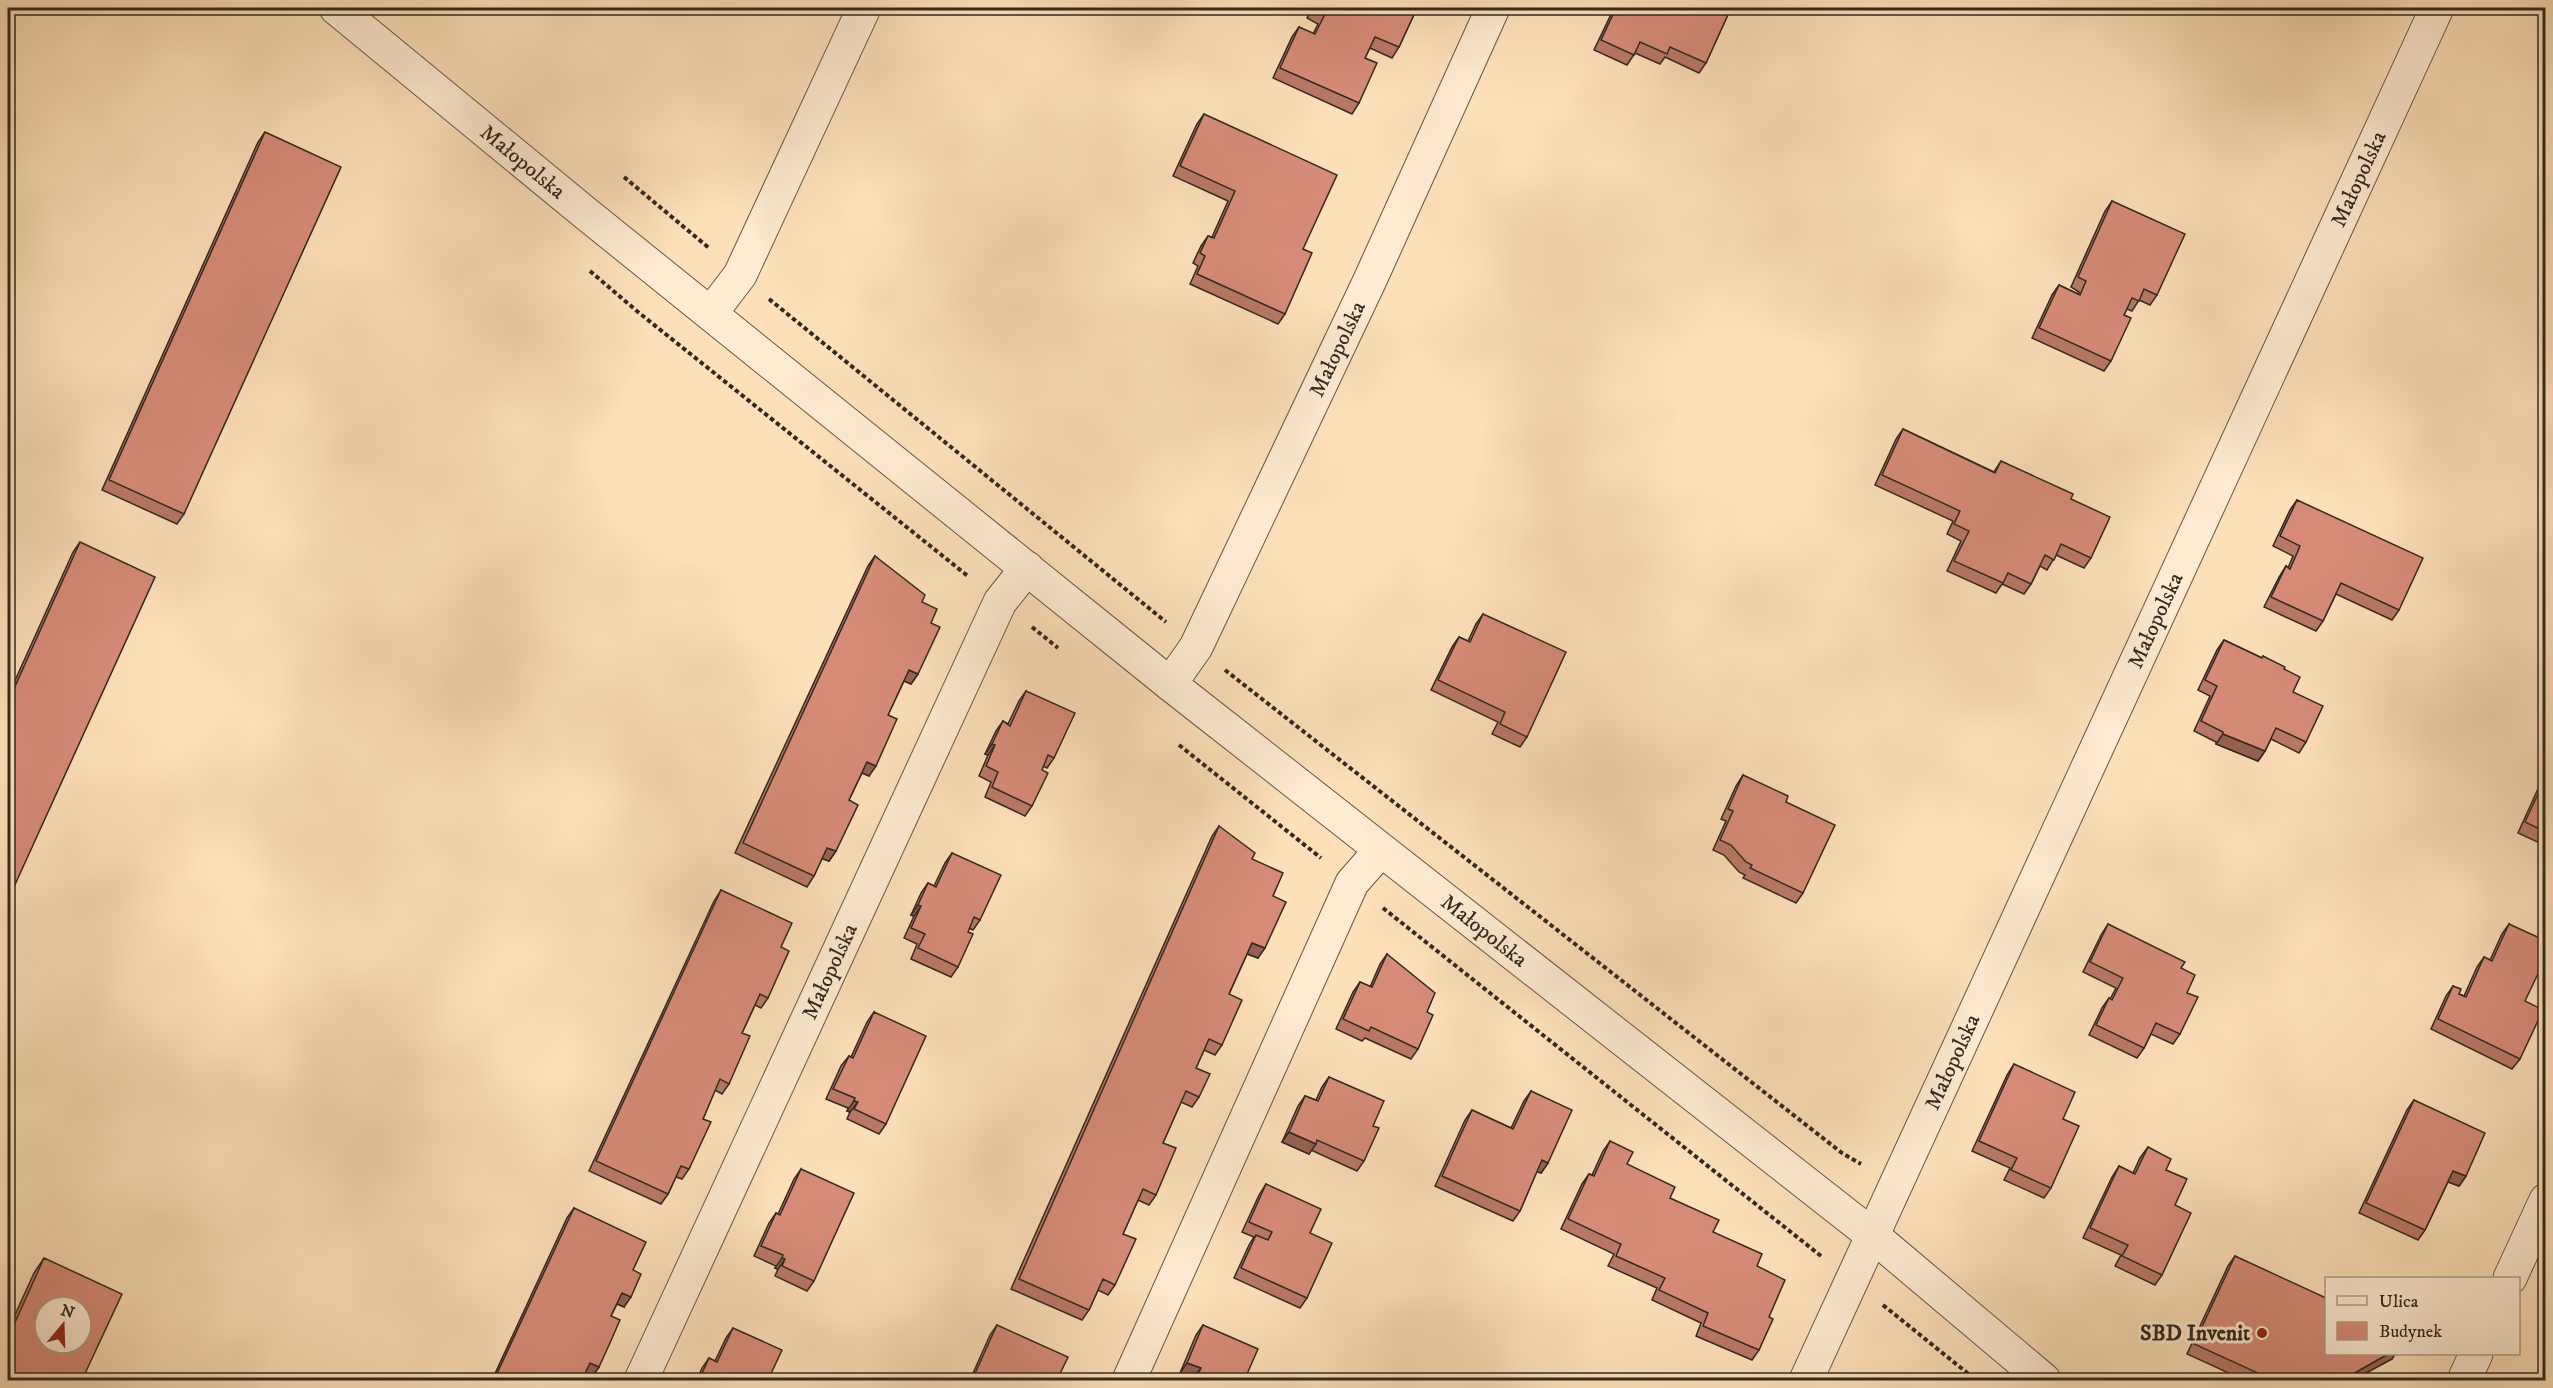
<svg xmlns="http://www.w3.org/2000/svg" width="2553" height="1388" font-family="'IM FELL DW Pica',serif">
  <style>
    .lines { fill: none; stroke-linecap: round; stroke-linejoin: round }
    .minor-casing { stroke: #655744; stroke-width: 35 }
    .path { stroke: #32291e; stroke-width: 4; stroke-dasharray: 4.5 3; stroke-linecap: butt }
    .minor { stroke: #feebd1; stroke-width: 33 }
    .wall { fill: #b97866; stroke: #32291e; stroke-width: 1.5 }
    .shaded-wall { fill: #966153; stroke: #32291e; stroke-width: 1.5 }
    .building { fill: #d78b77; stroke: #32291e; stroke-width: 1.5; fill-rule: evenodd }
    .poi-dot { fill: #8f2418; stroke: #feebd1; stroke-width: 2 }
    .labels { text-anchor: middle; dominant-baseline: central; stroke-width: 6; stroke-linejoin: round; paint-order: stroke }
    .street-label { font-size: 22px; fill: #32291e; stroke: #feebd1 }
    .poi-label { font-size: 22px; font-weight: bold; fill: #32291e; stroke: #feebd1; text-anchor: end }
  </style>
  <rect width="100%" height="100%" fill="#fde0b8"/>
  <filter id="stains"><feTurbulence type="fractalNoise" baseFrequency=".00333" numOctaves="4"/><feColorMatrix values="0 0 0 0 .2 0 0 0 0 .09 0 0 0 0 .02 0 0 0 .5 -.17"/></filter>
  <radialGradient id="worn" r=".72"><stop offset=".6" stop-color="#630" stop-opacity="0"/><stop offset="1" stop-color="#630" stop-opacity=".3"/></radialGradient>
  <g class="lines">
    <!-- minor casing -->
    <g class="minor-casing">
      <g id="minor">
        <path id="s1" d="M336 8 584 212 1170 684 1872 1235 2044 1380"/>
        <path d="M711 313 740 275 864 8"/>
        <path id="s2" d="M1170 684 1196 647 1370 280 1493 8"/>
        <path d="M2510 1278 2546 1200"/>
        <path id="s3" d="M641 1380 1000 602 1027 568"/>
        <path d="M1129 1380 1352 883 1380 851"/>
        <path id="s4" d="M1806 1380 2437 8"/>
        <path d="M2464 1380 2476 1354"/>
      </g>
    </g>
    <!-- path -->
    <g class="path">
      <path d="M624 177 709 248"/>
      <path d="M590 271 638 312 969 577"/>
      <path d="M769 299 1166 622"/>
      <path d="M1032 627 1058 648"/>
      <path d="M1225 670 1842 1153 1861 1164"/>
      <path d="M1179 745 1321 858"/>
      <path d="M1383 908 1821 1256"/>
      <path d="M1883 1305 1976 1380"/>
      <path d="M2082 1374 2090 1380"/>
    </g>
    <!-- minor -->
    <use href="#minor" class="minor"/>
  </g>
  <!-- wall -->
  <g class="wall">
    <path d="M1312 8H1417L1399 47 1392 58 1370 48 1365 58 1359 103 1352 114 1273 78 1292 37 1299 27 1313 34 1318 24 1307 18Z"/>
    <path d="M1614 8H1731L1706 63 1699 73 1665 57 1660 64 1635 53 1627 65 1594 50Z"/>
    <path d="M1204 114 1303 249 1285 314 1278 324 1190 284 1198 266 1193 263 1201 246 1208 236 1212 237 1228 201 1173 176 1197 124Z"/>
    <path d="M265 132 184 514 177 524 102 490 258 142Z"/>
    <path d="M2112 201 2157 295 2150 305 2139 300 2132 311 2127 309 2124 315 2111 361 2104 371 2032 338 2052 295 2059 285 2078 294 2079 292 2071 287 2105 211Z"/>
    <path d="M1903 429 1994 472 2001 461 2071 499 2091 558 2084 568 2056 555 2047 570 2040 566 2031 584 2024 594 2002 584 1996 593 1947 571 1961 541 1947 534 1953 521 1875 485 1896 439Z"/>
    <path d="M2297 500 2399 610 2392 620 2336 594 2323 621 2316 631 2264 607 2279 577 2286 566 2288 568 2293 556 2273 546 2290 510Z"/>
    <path d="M80 542 8 900V696L73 552Z"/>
    <path d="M875 556 922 602 931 623 918 674 911 684 904 681 888 715 869 776 862 773 849 800 836 851 829 861 822 858 814 876 807 887 735 853 868 566Z"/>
    <path d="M1483 614 1527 737 1520 747 1492 734 1498 722 1431 690 1452 647 1459 637 1468 641 1476 624Z"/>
    <path d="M2224 640 2262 658 2263 656 2284 669 2293 692 2306 742 2299 753 2271 739 2265 751 2258 761 2216 744V742L2194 731 2210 696 2198 690 2217 650Z"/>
    <path d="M1026 691 1054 758 1047 768 1043 766 1032 806 1025 816 985 797 991 782 979 776 988 755 985 754 996 731 1003 721 1008 724 1019 701Z"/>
    <path d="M2546 771V846L2518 833Z"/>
    <path d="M1743 775 1786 802 1803 893 1796 903 1743 878 1745 875 1739 872 1724 855 1713 850 1726 821 1721 819 1736 786Z"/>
    <path d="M1219 826 1273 896 1258 958 1247 954 1229 994 1222 1045 1215 1055 1204 1050 1196 1068 1199 1097 1192 1107 1181 1102 1163 1143 1156 1195 1149 1205 1138 1200 1123 1234 1115 1285 1108 1295 1098 1290 1089 1310 1082 1320 1011 1289 1212 836Z"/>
    <path d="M952 853 980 920 973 930 969 928 958 967 951 977 911 959 917 944 904 938 914 916 911 915 921 893 928 883 934 886 945 863Z"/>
    <path d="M721 890 781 947 768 998 761 1008 755 1005 742 1033 729 1084 722 1094 715 1090 703 1119 689 1169 682 1179 676 1177 668 1194 661 1204 589 1171 714 901Z"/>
    <path d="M2108 924 2181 968 2187 993 2180 1034 2173 1044 2151 1034 2144 1048 2137 1058 2089 1035 2102 1008 2109 998 2110 999 2116 988 2083 972 2101 935Z"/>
    <path d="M2509 924 2525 1001 2520 1059 2512 1069 2431 1029 2446 996 2453 986 2459 994 2464 996 2477 967 2484 957 2490 960 2502 934Z"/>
    <path d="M1387 954 1427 1012 1418 1049 1411 1059 1365 1038 1362 1041 1336 1029 1353 992 1360 982 1370 987 1380 964Z"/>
    <path d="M874 1012 886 1124 879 1134 847 1119 850 1112 847 1111 848 1108 826 1099 841 1066 849 1056 851 1057 867 1022Z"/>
    <path d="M2014 1064 2063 1119 2051 1188 2044 1198 2004 1180 2010 1168 1972 1151 2007 1075Z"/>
    <path d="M1329 1077 1373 1126 1364 1161 1357 1171 1311 1150 1309 1154 1282 1142 1298 1106 1305 1096 1316 1100 1322 1087Z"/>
    <path d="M1531 1091 1548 1163 1541 1173 1537 1171 1520 1211 1513 1221 1435 1186 1465 1120 1472 1110 1511 1128 1524 1101Z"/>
    <path d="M2414 1100 2466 1176 2459 1186 2448 1182 2425 1230 2418 1240 2359 1213 2407 1110Z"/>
    <path d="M1610 1141 1627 1164 1757 1266 1769 1317 1759 1350 1752 1360 1696 1336 1701 1323 1652 1300 1657 1288 1608 1266 1614 1254 1561 1229 1582 1184 1589 1174 1592 1175 1603 1151Z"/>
    <path d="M2148 1147 2166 1170 2175 1205 2162 1275 2155 1285 2115 1266 2121 1255 2083 1238 2112 1177 2119 1166 2133 1173 2140 1158Z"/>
    <path d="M801 1169 814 1281 807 1291 775 1276 778 1269 775 1268 776 1266 754 1256 769 1223 776 1213 778 1214 794 1179Z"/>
    <path d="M1266 1184 1310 1233 1307 1298 1300 1308 1234 1278 1249 1245 1254 1237 1242 1232 1259 1195Z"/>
    <path d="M574 1208 624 1307 617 1304 611 1316 599 1367 592 1377 585 1374 582 1380H492L567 1218Z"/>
    <path d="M2235 1256 2392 1359 2353 1380H2244L2187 1354 2228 1266Z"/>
    <path d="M44 1258 8 1380V1330L34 1273Z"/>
    <path d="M997 1325 1057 1380H970L990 1335Z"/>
    <path d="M1203 1325 1247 1374 1262 1380H1189L1191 1377 1180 1373 1196 1335Z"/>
    <path d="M733 1328 768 1380H697L702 1368 709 1358 715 1361 726 1338Z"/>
  </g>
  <!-- shaded-wall -->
  <g class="shaded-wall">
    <path d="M909 670 918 674 911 684 902 680Z"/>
    <path d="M2223 734 2265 751 2258 761 2216 744Z"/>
    <path d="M992 744 995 745 988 755 985 754Z"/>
    <path d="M867 762 876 766 869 776 860 772Z"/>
    <path d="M827 848 836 851 829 861 820 858Z"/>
    <path d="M918 905 921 906 914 916 911 915Z"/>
    <path d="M1252 943 1265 948 1258 958 1245 953Z"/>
    <path d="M854 1101 858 1102 850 1112 847 1111Z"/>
    <path d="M1289 1132 1316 1144 1309 1154 1282 1142Z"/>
    <path d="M1542 1160 1548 1163 1541 1173 1535 1171Z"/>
    <path d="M2453 1171 2466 1176 2459 1186 2446 1181Z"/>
    <path d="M782 1258 785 1259 778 1269 775 1268Z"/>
    <path d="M622 1293 631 1297 624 1307 615 1303Z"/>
    <path d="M2390 1353H2396L2392 1359 2353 1380H2342Z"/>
    <path d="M590 1363 599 1367 592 1377 583 1373Z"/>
    <path d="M1187 1363 1201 1368 1193 1378 1180 1373Z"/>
  </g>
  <!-- building -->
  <g class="building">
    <path d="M1314 8H1417L1399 47 1375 37 1365 58 1377 63 1359 103 1280 68 1299 27 1315 34 1325 14Z"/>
    <path d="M1616 8H1731L1706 63 1670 47 1667 54 1640 42 1634 55 1601 40Z"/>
    <path d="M1204 114 1337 175 1303 249 1312 253 1285 314 1197 274 1205 256 1200 253 1208 236 1214 238 1235 191 1180 166Z"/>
    <path d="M265 132 341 167 184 514 109 480Z"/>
    <path d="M2112 201 2185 234 2157 295 2144 289 2139 301 2132 298 2124 315 2131 318 2111 361 2039 328 2059 285 2080 295 2086 281 2078 277Z"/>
    <path d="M1903 429 1995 473 2001 461 2073 494 2071 499 2110 517 2091 558 2061 544 2054 560 2045 555 2031 584 2008 573 2003 583 1954 561 1969 531 1954 524 1960 511 1882 475Z"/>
    <path d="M2297 500 2423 558 2399 610 2341 583 2323 621 2271 597 2286 566 2290 569 2300 546 2280 536Z"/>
    <path d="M80 542 155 577 8 900V702Z"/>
    <path d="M875 556 925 595 922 602 937 609 931 623 940 627 918 674 909 670 888 715 897 719 876 766 867 762 849 800 858 805 836 851 827 848 814 876 743 843Z"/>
    <path d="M1483 614 1566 652 1527 737 1500 724 1505 712 1438 680 1459 637 1470 642Z"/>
    <path d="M2224 640 2262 658 2263 656 2285 667 2284 669 2300 677 2293 692 2323 706 2306 742 2276 728 2265 751 2223 734V732L2201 721 2217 686 2205 680Z"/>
    <path d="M1026 691 1075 713 1054 758 1048 755 1042 770 1048 773 1032 806 992 787 998 772 986 766 995 745 992 744 1003 721 1010 726Z"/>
    <path d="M1743 775 1788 796 1786 802 1835 825 1803 893 1750 868 1752 865 1746 862 1731 845 1720 840 1733 811 1728 809Z"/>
    <path d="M2546 777V832L2525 822Z"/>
    <path d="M1219 826 1255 853 1252 859 1283 873 1273 896 1286 902 1265 948 1252 943 1229 994 1242 1000 1222 1045 1209 1039 1196 1068 1210 1074 1199 1097 1186 1091 1163 1143 1176 1148 1156 1195 1143 1189 1123 1234 1136 1239 1115 1285 1103 1279 1089 1310 1019 1279Z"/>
    <path d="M952 853 1001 875 980 920 974 917 968 932 973 934 958 967 918 948 925 934 911 928 921 906 918 905 928 883 936 887Z"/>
    <path d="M721 890 792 923 781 947 789 951 768 998 760 994 742 1033 750 1036 729 1084 720 1079 703 1119 711 1122 689 1169 681 1166 668 1194 596 1161Z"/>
    <path d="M2108 924 2185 962 2181 968 2195 975 2187 993 2198 997 2180 1034 2156 1023 2144 1048 2096 1025 2109 998 2112 1000 2123 978 2090 962Z"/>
    <path d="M2509 924 2546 941V957L2525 1001 2543 1010 2520 1059 2438 1019 2453 986 2461 989 2459 994 2466 997 2484 957 2492 961Z"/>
    <path d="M1387 954 1435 993 1427 1012 1433 1015 1418 1049 1371 1027 1369 1031 1343 1019 1360 982 1372 987Z"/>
    <path d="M874 1012 926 1036 886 1124 854 1109 858 1102 854 1101 855 1098 833 1089 849 1056 853 1058Z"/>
    <path d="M2014 1064 2075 1092 2063 1119 2079 1126 2051 1188 2011 1170 2017 1158 1979 1141Z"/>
    <path d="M1329 1077 1384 1101 1373 1126 1379 1128 1364 1161 1317 1140 1316 1144 1289 1132 1305 1096 1318 1101Z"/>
    <path d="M1531 1091 1572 1110 1548 1163 1542 1160 1520 1211 1442 1176 1472 1110 1513 1129Z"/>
    <path d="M2414 1100 2485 1133 2466 1176 2453 1171 2425 1230 2366 1203Z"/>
    <path d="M1610 1141 1633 1152 1627 1164 1675 1187 1670 1198 1719 1220 1713 1232 1762 1254 1757 1266 1785 1280 1769 1317 1773 1319 1759 1350 1703 1326 1708 1313 1659 1290 1665 1278 1616 1256 1621 1244 1568 1219 1589 1174 1594 1176Z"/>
    <path d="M2148 1147 2171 1159 2166 1170 2187 1179 2175 1205 2191 1213 2162 1275 2122 1256 2128 1245 2090 1228 2119 1166 2135 1174Z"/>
    <path d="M801 1169 854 1193 814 1281 782 1266 785 1259 782 1258 783 1255 761 1246 776 1213 780 1215Z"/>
    <path d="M1266 1184 1321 1209 1310 1233 1332 1243 1307 1298 1241 1268 1256 1235 1268 1240 1272 1232 1249 1222Z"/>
    <path d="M574 1208 646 1242 633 1270 641 1274 631 1297 622 1293 611 1316 620 1320 610 1343 599 1367 590 1363 582 1380H494Z"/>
    <path d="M2235 1256 2326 1298V1353H2390L2342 1380H2273L2194 1344Z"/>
    <path d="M44 1258 122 1294 82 1380H8V1338ZM45 1307H81V1343H45Z"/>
    <path d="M997 1325 1068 1357 1057 1380H972Z"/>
    <path d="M1203 1325 1258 1349 1247 1374 1262 1380H1190L1193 1375 1197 1377 1201 1368 1187 1363Z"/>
    <path d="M733 1328 782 1350 768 1380H699L709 1358 717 1362Z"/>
  </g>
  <!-- markers -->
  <circle class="poi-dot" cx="2262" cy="1333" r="6"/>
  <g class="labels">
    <!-- street labels -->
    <g class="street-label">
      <text stroke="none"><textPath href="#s1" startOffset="242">Małopolska</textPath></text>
      <text stroke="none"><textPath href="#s4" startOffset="1322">Małopolska</textPath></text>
      <text stroke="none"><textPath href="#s2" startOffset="375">Małopolska</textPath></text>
      <text stroke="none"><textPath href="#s4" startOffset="836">Małopolska</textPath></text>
      <text stroke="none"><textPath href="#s1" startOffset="1473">Małopolska</textPath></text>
      <text stroke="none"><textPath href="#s3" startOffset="450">Małopolska</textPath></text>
      <text stroke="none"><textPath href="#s4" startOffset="350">Małopolska</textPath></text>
    </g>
    <!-- poi labels -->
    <g class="poi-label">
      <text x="2250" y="1333">SBD Invenit</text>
    </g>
  </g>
  <!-- margin -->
  <rect width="2553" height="1388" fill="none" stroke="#fde0b8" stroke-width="30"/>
  <rect x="9" y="9" width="2535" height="1370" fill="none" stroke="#32291e" stroke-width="3"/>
  <rect x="15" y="15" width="2523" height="1358" fill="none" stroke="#32291e" stroke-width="1.5"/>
  <!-- legend -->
  <rect x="2325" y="1277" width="195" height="78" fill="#feebd1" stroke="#ac9d89" stroke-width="1.5"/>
  <rect x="2337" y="1296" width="30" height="9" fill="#feebd1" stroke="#ac9d89" stroke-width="1.5"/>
  <text x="2379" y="1307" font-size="18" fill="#32291e">Ulica</text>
  <rect x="2337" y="1322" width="30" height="18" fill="#d78b77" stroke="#ac9d89" stroke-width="1.5"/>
  <text x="2379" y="1337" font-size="18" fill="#32291e">Budynek</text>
  <!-- north arrow -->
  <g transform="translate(63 1325) rotate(19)"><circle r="28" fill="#feebd1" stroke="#ac9d89" stroke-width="1.5"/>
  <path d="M0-4.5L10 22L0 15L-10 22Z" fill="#8f2418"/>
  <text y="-9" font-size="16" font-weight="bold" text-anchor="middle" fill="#32291e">N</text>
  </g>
  <rect width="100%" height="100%" filter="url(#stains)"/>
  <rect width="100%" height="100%" fill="url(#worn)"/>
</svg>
